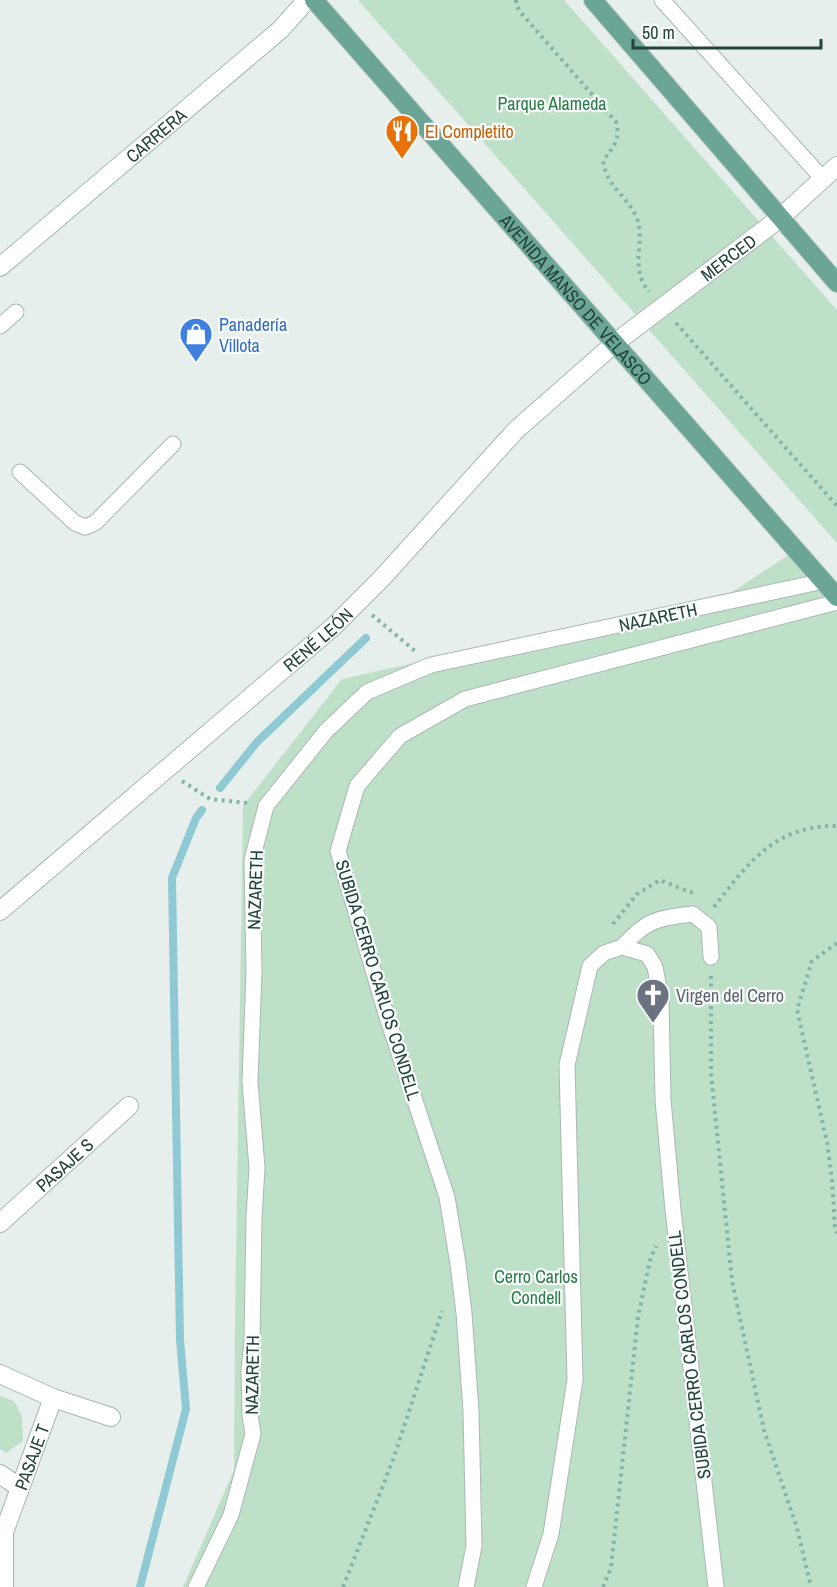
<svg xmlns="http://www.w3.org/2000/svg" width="837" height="1587" font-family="'Archivo Narrow',sans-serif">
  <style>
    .green { fill: #bfe0c8 }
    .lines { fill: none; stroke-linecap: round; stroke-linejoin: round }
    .stream { stroke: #8ec9d4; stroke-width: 8 }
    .service-casing { stroke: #a8b8b2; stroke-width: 17 }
    .minor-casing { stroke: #a8b8b2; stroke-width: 20 }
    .tertiary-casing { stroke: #a8b8b2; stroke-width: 20 }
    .secondary-casing { stroke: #a4bbb3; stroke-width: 20 }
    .primary-casing { stroke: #c2cac8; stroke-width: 20 }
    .path { stroke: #86b3a5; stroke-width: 4; stroke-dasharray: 3 4.5; stroke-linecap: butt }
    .service { stroke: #fff; stroke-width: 15 }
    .minor { stroke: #fff; stroke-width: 18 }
    .tertiary { stroke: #fff; stroke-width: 18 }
    .secondary { stroke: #fff; stroke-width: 18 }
    .primary { stroke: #6aa596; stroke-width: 18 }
    .labels { text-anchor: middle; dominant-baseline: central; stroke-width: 4.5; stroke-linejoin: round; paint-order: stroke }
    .park-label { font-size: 18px; fill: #2d7a4b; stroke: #f7fbf9 }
    .food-label { font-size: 18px; fill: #c56008; stroke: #f7fbf9; text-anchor: start }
    .street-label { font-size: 18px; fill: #24423a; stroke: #f7fbf9 }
    .shop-label { font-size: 18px; fill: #366cbe; stroke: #f7fbf9; text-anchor: start }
    .worship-label { font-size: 18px; fill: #5b616d; stroke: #f7fbf9; text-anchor: start }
  </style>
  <rect width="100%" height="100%" fill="#e6efeb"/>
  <!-- green -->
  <g class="green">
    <path d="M358 0H564L837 310V543Z"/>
    <path d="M790 554 837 613V1587H183L234 1470 235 1322 243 806 342 679 732 592Z"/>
    <path d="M0 1396 14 1401 22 1416 23 1441 6 1453 0 1449Z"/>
  </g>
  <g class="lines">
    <!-- stream -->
    <g class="stream">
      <path d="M220 788 257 742 366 638"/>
      <path d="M140 1587 186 1409 180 1340 172 878 196 818 202 810"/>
    </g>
    <!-- service casing -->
    <g class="service-casing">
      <g id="service">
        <path d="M662 0 823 179"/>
        <path d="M0 326 16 312"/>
        <path d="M20 472 75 523 85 527 95 523 173 444"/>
        <path d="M622 947C647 920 656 918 693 914L709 927 711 957"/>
        <path d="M196 1587 231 1515 253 1434 250 1415 249 1370 252 1341 254 1217 257 1168 250 1082 254 971 252 860 266 806 326 731 367 692 431 665 824 581"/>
        <path d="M466 1587 474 1546 471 1411 464 1313 458 1264 447 1197 386 1014 338 851 357 786 400 736 465 699 837 602"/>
        <path d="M534 1587 551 1534 575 1380 567 1065 590 966 604 953 622 947 647 954 655 967 661 1000 663 1100 673 1210 716 1587"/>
      </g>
    </g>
    <!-- minor casing -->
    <g class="minor-casing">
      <g id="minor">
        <path id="s1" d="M0 911 333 627 382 578 516 430 615 343"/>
        <path id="s2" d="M0 1223 129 1106"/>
        <path d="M0 1374 53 1398 111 1417"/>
        <path d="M0 1474 20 1488"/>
        <path id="s3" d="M4 1587V1532L53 1398"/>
      </g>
    </g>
    <!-- tertiary casing -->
    <g class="tertiary-casing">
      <g id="tertiary">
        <path id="s4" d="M615 343 780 218 837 166"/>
      </g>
    </g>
    <!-- secondary casing -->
    <g class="secondary-casing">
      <g id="secondary">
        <path id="s5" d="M0 267 280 30 307 0"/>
      </g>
    </g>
    <!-- primary casing -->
    <g class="primary-casing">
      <g id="primary">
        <path id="s6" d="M314 0 837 597"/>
        <path d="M593 0 837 283"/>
      </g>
    </g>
    <!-- path -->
    <g class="path">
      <path d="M516 0V5L522 14 616 122C621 140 613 147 603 161 607 187 626 195 636 216 647 242 628 265 649 292"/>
      <path d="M676 323 837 506"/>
      <path d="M372 615 415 651"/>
      <path d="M182 781 210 799 247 803"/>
      <path d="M714 907C748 863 775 825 837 826"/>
      <path d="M613 924 637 894 660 880 693 893"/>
      <path d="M837 943 812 961 797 1010 827 1142 832 1180 835 1229 837 1233"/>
      <path d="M711 976V1073L732 1281 764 1430 797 1528 811 1587"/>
      <path d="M343 1587 393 1460 442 1311"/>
      <path d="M603 1587 611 1568 638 1317 650 1260 656 1246"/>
    </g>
    <!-- service -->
    <use href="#service" class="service"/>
    <!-- minor -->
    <use href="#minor" class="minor"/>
    <!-- tertiary -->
    <use href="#tertiary" class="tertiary"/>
    <!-- secondary -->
    <use href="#secondary" class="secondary"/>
    <!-- primary -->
    <use href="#primary" class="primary"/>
  </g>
  <!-- icons -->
  <defs>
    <g id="restaurant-pin" transform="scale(1.725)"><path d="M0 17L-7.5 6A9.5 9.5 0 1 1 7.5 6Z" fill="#e8710a" stroke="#f7fbf9"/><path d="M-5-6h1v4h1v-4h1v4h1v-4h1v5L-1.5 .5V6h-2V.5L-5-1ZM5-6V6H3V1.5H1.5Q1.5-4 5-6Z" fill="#fff"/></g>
    <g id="shop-pin" transform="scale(1.725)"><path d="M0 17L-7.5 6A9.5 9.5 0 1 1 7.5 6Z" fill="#3f7fe0" stroke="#f7fbf9"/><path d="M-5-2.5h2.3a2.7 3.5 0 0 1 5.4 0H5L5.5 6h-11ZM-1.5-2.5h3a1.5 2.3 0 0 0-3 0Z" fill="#fff"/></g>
    <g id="church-pin" transform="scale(1.725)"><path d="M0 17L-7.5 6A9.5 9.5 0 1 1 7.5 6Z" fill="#6b7280" stroke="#f7fbf9"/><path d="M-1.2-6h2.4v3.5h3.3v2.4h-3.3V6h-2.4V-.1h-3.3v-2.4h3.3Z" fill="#fff"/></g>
  </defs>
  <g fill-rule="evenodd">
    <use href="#restaurant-pin" x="402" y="131"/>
    <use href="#shop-pin" x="196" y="334"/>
    <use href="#church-pin" x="653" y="995"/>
  </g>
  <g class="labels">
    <!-- park labels -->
    <g class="park-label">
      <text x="552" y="103">Parque Alameda</text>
      <text x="536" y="1276">Cerro Carlos<tspan x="536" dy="21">Condell</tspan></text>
    </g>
    <!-- food labels -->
    <g class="food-label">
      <text x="425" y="131">El Completito</text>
    </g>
    <!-- street labels -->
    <g class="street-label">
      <text stroke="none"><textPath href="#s5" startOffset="204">CARRERA</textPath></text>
      <text stroke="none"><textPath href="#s4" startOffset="142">MERCED</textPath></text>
      <text stroke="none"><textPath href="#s6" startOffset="398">AVENIDA MANSO DE VELASCO</textPath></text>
      <text transform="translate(658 617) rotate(-12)">NAZARETH</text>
      <text stroke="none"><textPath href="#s1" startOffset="418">RENÉ LEÓN</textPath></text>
      <text transform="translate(255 890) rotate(-88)">NAZARETH</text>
      <text transform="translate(378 980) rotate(73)">SUBIDA CERRO CARLOS CONDELL</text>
      <text stroke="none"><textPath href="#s2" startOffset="87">PASAJE S</textPath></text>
      <text transform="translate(689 1355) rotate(-97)">SUBIDA CERRO CARLOS CONDELL</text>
      <text transform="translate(252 1375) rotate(-89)">NAZARETH</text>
      <text stroke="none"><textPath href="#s3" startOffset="135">PASAJE T</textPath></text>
    </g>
    <!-- shop labels -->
    <g class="shop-label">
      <text x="219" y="324">Panadería<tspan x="219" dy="21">Villota</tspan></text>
    </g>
    <!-- worship labels -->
    <g class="worship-label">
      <text x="676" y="995">Virgen del Cerro</text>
    </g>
  </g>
  <!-- scale -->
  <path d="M633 39v9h188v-9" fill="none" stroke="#24423a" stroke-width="3"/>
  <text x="642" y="39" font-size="18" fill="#24423a" stroke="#f7fbf9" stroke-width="4.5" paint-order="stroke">50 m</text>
</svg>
